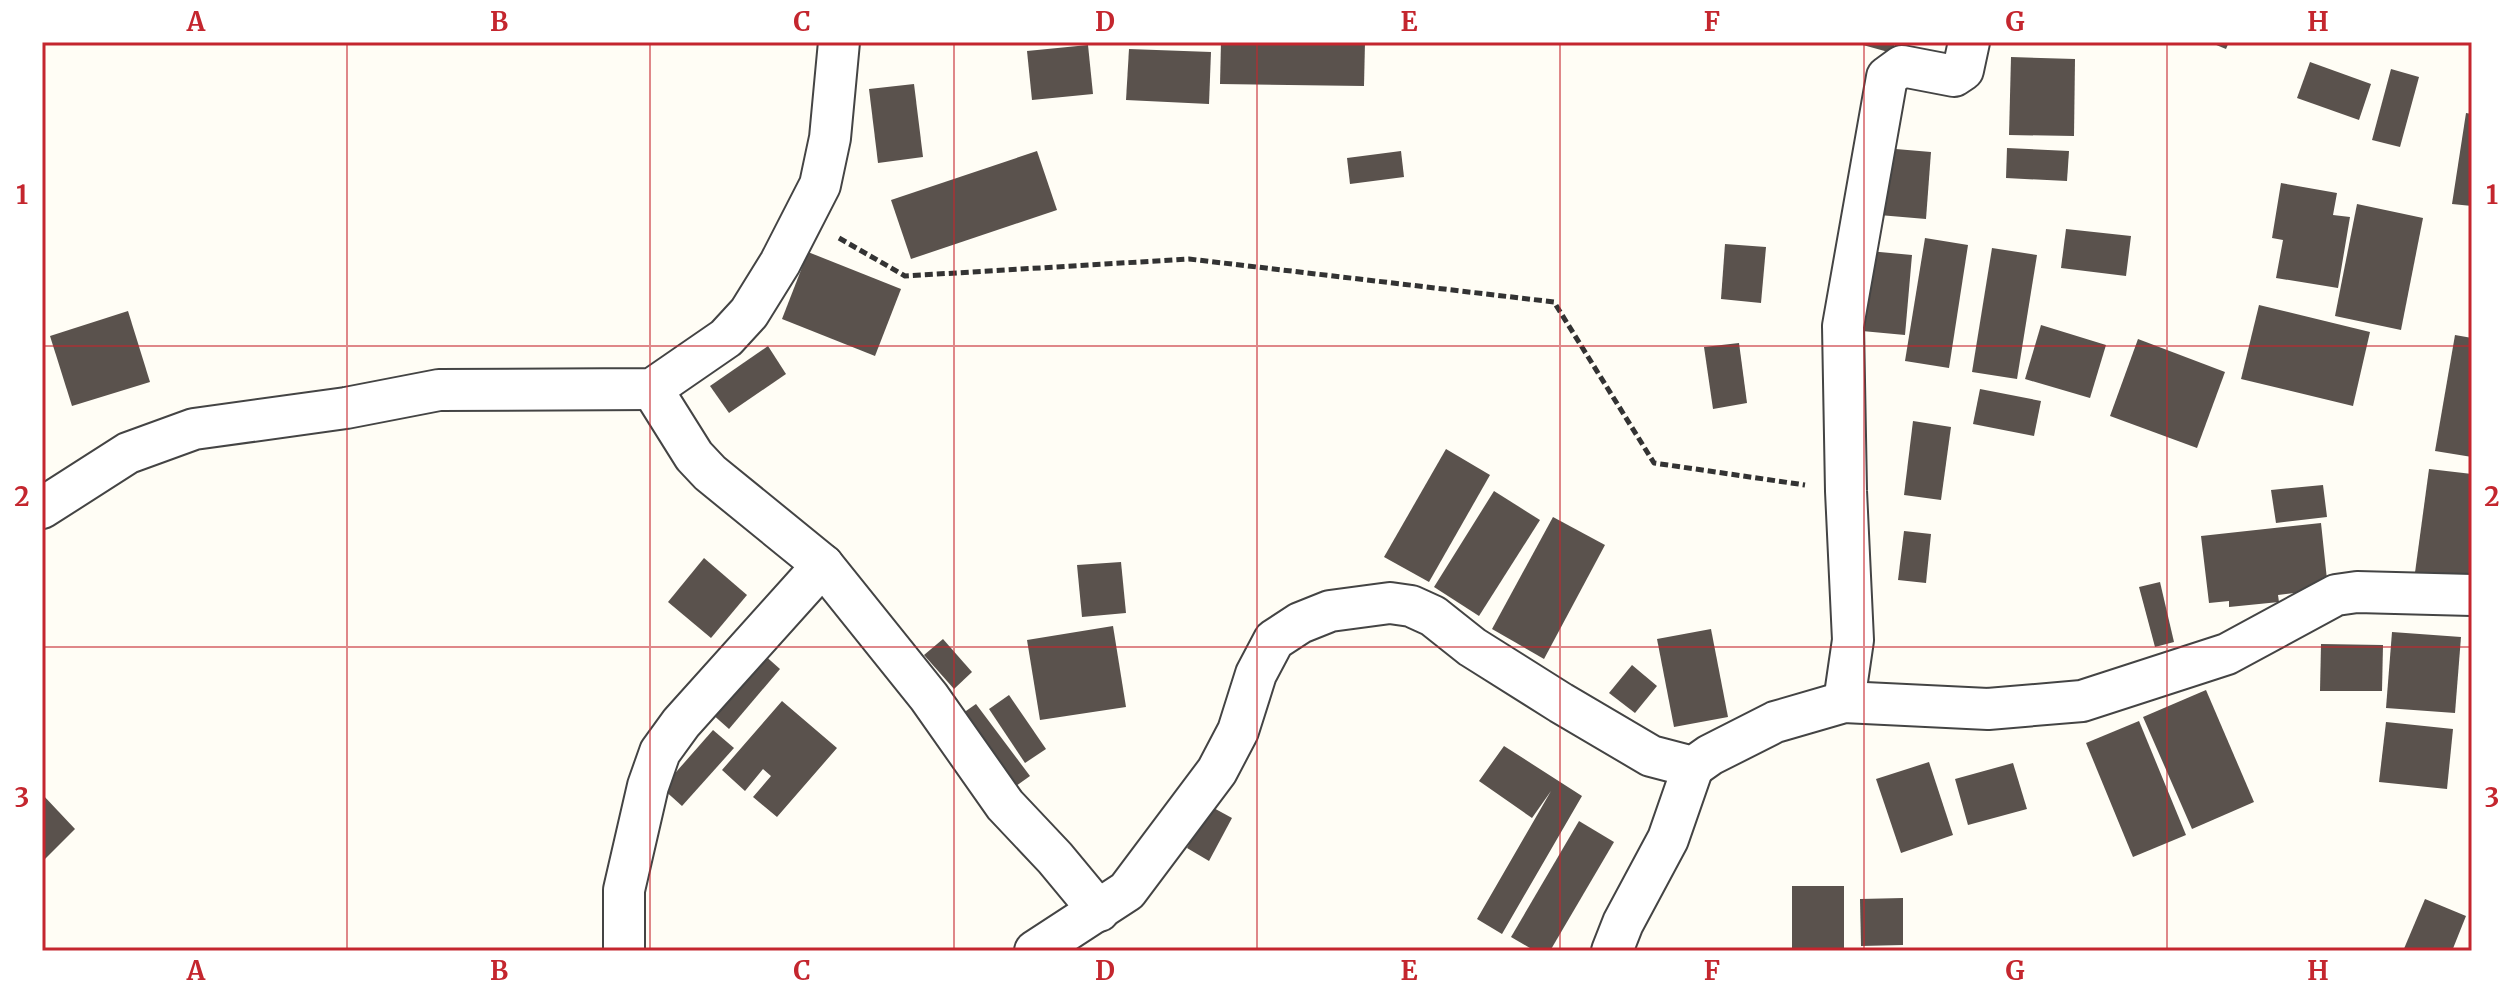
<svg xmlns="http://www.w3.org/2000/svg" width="2514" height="993" font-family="Merriweather,serif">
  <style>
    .building { fill: #5a524d }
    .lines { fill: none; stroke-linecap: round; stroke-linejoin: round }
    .minor-casing { stroke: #444; stroke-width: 44 }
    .path { stroke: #333; stroke-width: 5; stroke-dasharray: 8 4; stroke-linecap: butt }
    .minor { stroke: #fff; stroke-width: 40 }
    .grid { fill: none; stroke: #c4262e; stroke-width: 2; stroke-opacity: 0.55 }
    .neatline { fill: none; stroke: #c4262e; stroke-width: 3 }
    .grid-label { font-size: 26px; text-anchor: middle; font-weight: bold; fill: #c4262e }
  </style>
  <rect width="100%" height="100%" fill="#fffdf5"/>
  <!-- building -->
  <g class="building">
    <path d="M1221 42H1365L1364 86 1220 84Z"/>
    <path d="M1852 42H1895L1892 53Z"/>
    <path d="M2209 42H2229L2226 49Z"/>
    <path d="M1088 45 1093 94 1032 100 1027 51Z"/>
    <path d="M1129 49 1211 52 1209 104 1126 100Z"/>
    <path d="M2011 57 2075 59 2074 136 2009 135Z"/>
    <path d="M2310 62 2371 84 2359 120 2297 98Z"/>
    <path d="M2391 69 2419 77 2400 147 2372 140Z"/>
    <path d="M914 84 923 157 878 163 869 89Z"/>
    <path d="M2466 113 2472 114V206L2452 204Z"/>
    <path d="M1884 148 1931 152 1926 219 1879 215Z"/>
    <path d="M2007 148 2069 151 2067 181 2006 178Z"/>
    <path d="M1037 151 1057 210 911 259 891 200Z"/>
    <path d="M1401 151 1404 177 1350 184 1347 158Z"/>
    <path d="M2281 183 2337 193 2333 215 2350 217 2338 288 2276 278 2283 240 2272 238Z"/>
    <path d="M2357 204 2423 218 2401 330 2335 316Z"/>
    <path d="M2066 229 2131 236 2126 276 2061 268Z"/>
    <path d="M1925 238 1968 245 1949 368 1905 361Z"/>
    <path d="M1725 244 1766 247 1761 303 1721 299Z"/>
    <path d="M1992 248 2037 255 2017 379 1972 372Z"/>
    <path d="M1869 251 1912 255 1905 335 1862 331Z"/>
    <path d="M808 252 901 289 875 356 782 319Z"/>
    <path d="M2259 305 2370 332 2353 406 2241 379Z"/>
    <path d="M128 311 150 382 72 406 50 336Z"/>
    <path d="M2041 325 2106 345 2090 398 2025 379Z"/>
    <path d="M2455 335 2472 338V457L2435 451Z"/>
    <path d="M2138 339 2225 372 2197 448 2110 416Z"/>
    <path d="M1739 343 1747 403 1713 409 1704 347Z"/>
    <path d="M768 346 786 374 729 413 710 386Z"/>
    <path d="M1980 389 2041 401 2034 436 1973 424Z"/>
    <path d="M1913 421 1951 427 1941 500 1904 495Z"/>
    <path d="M1446 449 1490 475 1429 582 1384 557Z"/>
    <path d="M2429 469 2472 474V589L2414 580Z"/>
    <path d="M2323 485 2327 517 2276 523 2271 490Z"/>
    <path d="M1494 491 1540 520 1479 616 1434 587Z"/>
    <path d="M1553 517 1605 545 1544 659 1492 629Z"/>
    <path d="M2321 523 2328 589 2278 595 2279 602 2229 607V601L2209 603 2201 536Z"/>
    <path d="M1904 531 1931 534 1926 583 1898 580Z"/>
    <path d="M704 558 747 595 711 638 668 602Z"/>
    <path d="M1121 562 1126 613 1082 617 1077 565Z"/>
    <path d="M2160 582 2174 642 2155 647 2139 587Z"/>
    <path d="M1113 626 1126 707 1040 720 1027 640Z"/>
    <path d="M1711 629 1728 717 1674 727 1657 639Z"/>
    <path d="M2392 632 2461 637 2455 713 2386 708Z"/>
    <path d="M943 639 972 672 954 689 924 655Z"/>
    <path d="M2321 644 2383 645 2382 691H2320Z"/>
    <path d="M762 653 780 669 729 729 711 713Z"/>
    <path d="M1632 665 1657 686 1635 713 1609 693Z"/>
    <path d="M2206 690 2254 802 2192 829 2143 717Z"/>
    <path d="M1009 695 1046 749 1025 763 989 709Z"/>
    <path d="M782 701 837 748 777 817 753 797 771 776 763 769 745 791 722 770Z"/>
    <path d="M976 704 1030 776 1006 793 953 720Z"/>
    <path d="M2139 721 2186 835 2133 857 2086 743Z"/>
    <path d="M2386 722 2453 729 2447 789 2379 782Z"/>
    <path d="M713 730 734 748 682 806 662 788Z"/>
    <path d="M1504 746 1582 796 1502 934 1477 919 1551 791 1532 818 1479 781Z"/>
    <path d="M1929 762 1953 835 1901 853 1876 779Z"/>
    <path d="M2013 763 2027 809 1968 825 1955 779Z"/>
    <path d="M42 794 75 829 42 862Z"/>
    <path d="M1210 806 1232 818 1209 861 1187 848Z"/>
    <path d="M1579 821 1614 842 1550 951H1535L1511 937Z"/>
    <rect x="1792" y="886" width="52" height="65"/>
    <path d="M1903 898V945L1861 946 1860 899Z"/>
    <path d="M2425 899 2466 916 2452 951H2403Z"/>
  </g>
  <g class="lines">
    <!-- minor casing -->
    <g class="minor-casing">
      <g id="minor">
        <path d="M652 389 694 456 710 473 823 565 929 697 1005 805 1055 858 1099 911"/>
        <path d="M42 508 128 453 194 429 346 408 439 390 652 389 726 338 749 313 780 263 820 185 830 138 839 42"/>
        <path d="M1844 702 1853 640 1846 491 1843 326 1887 77 1902 66 1954 76 1963 70 1969 42"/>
        <path d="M624 951V890L648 786 660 752 681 723 823 565"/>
        <path d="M1035 951 1127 891 1217 771 1238 731 1256 674 1274 640 1300 623 1330 611 1390 603 1411 606 1433 616 1472 647 1561 703 1651 756 1693 767 1710 755 1775 722 1844 702 1988 709 2082 701 2227 654 2336 595 2357 592 2472 595"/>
        <path d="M1612 951 1623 923 1668 839 1693 767"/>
      </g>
    </g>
    <!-- path -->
    <path class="path" d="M839 238 905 276 1189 259 1554 302 1654 463 1805 485"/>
    <!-- minor -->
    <use href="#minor" class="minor"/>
  </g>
  <!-- grid -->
  <path class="grid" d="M347 42V951M650 42V951M954 42V951M1257 42V951M1560 42V951M1864 42V951M2167 42V951M42 346H2472M42 647H2472"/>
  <!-- border -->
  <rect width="2514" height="993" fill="none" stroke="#ffffff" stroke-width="88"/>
  <rect x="44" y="44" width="2426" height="905" class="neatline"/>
  <g class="grid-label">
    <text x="196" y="31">A</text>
    <text x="499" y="31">B</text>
    <text x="802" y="31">C</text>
    <text x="1105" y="31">D</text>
    <text x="1409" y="31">E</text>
    <text x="1712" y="31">F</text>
    <text x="2015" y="31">G</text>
    <text x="2318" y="31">H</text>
    <text x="22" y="204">1</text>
    <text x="2492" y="204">1</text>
    <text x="22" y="506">2</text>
    <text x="2492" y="506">2</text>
    <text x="22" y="807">3</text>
    <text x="2492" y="807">3</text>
    <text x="196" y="980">A</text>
    <text x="499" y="980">B</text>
    <text x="802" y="980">C</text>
    <text x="1105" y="980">D</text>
    <text x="1409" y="980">E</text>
    <text x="1712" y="980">F</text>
    <text x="2015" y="980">G</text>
    <text x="2318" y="980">H</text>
  </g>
</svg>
